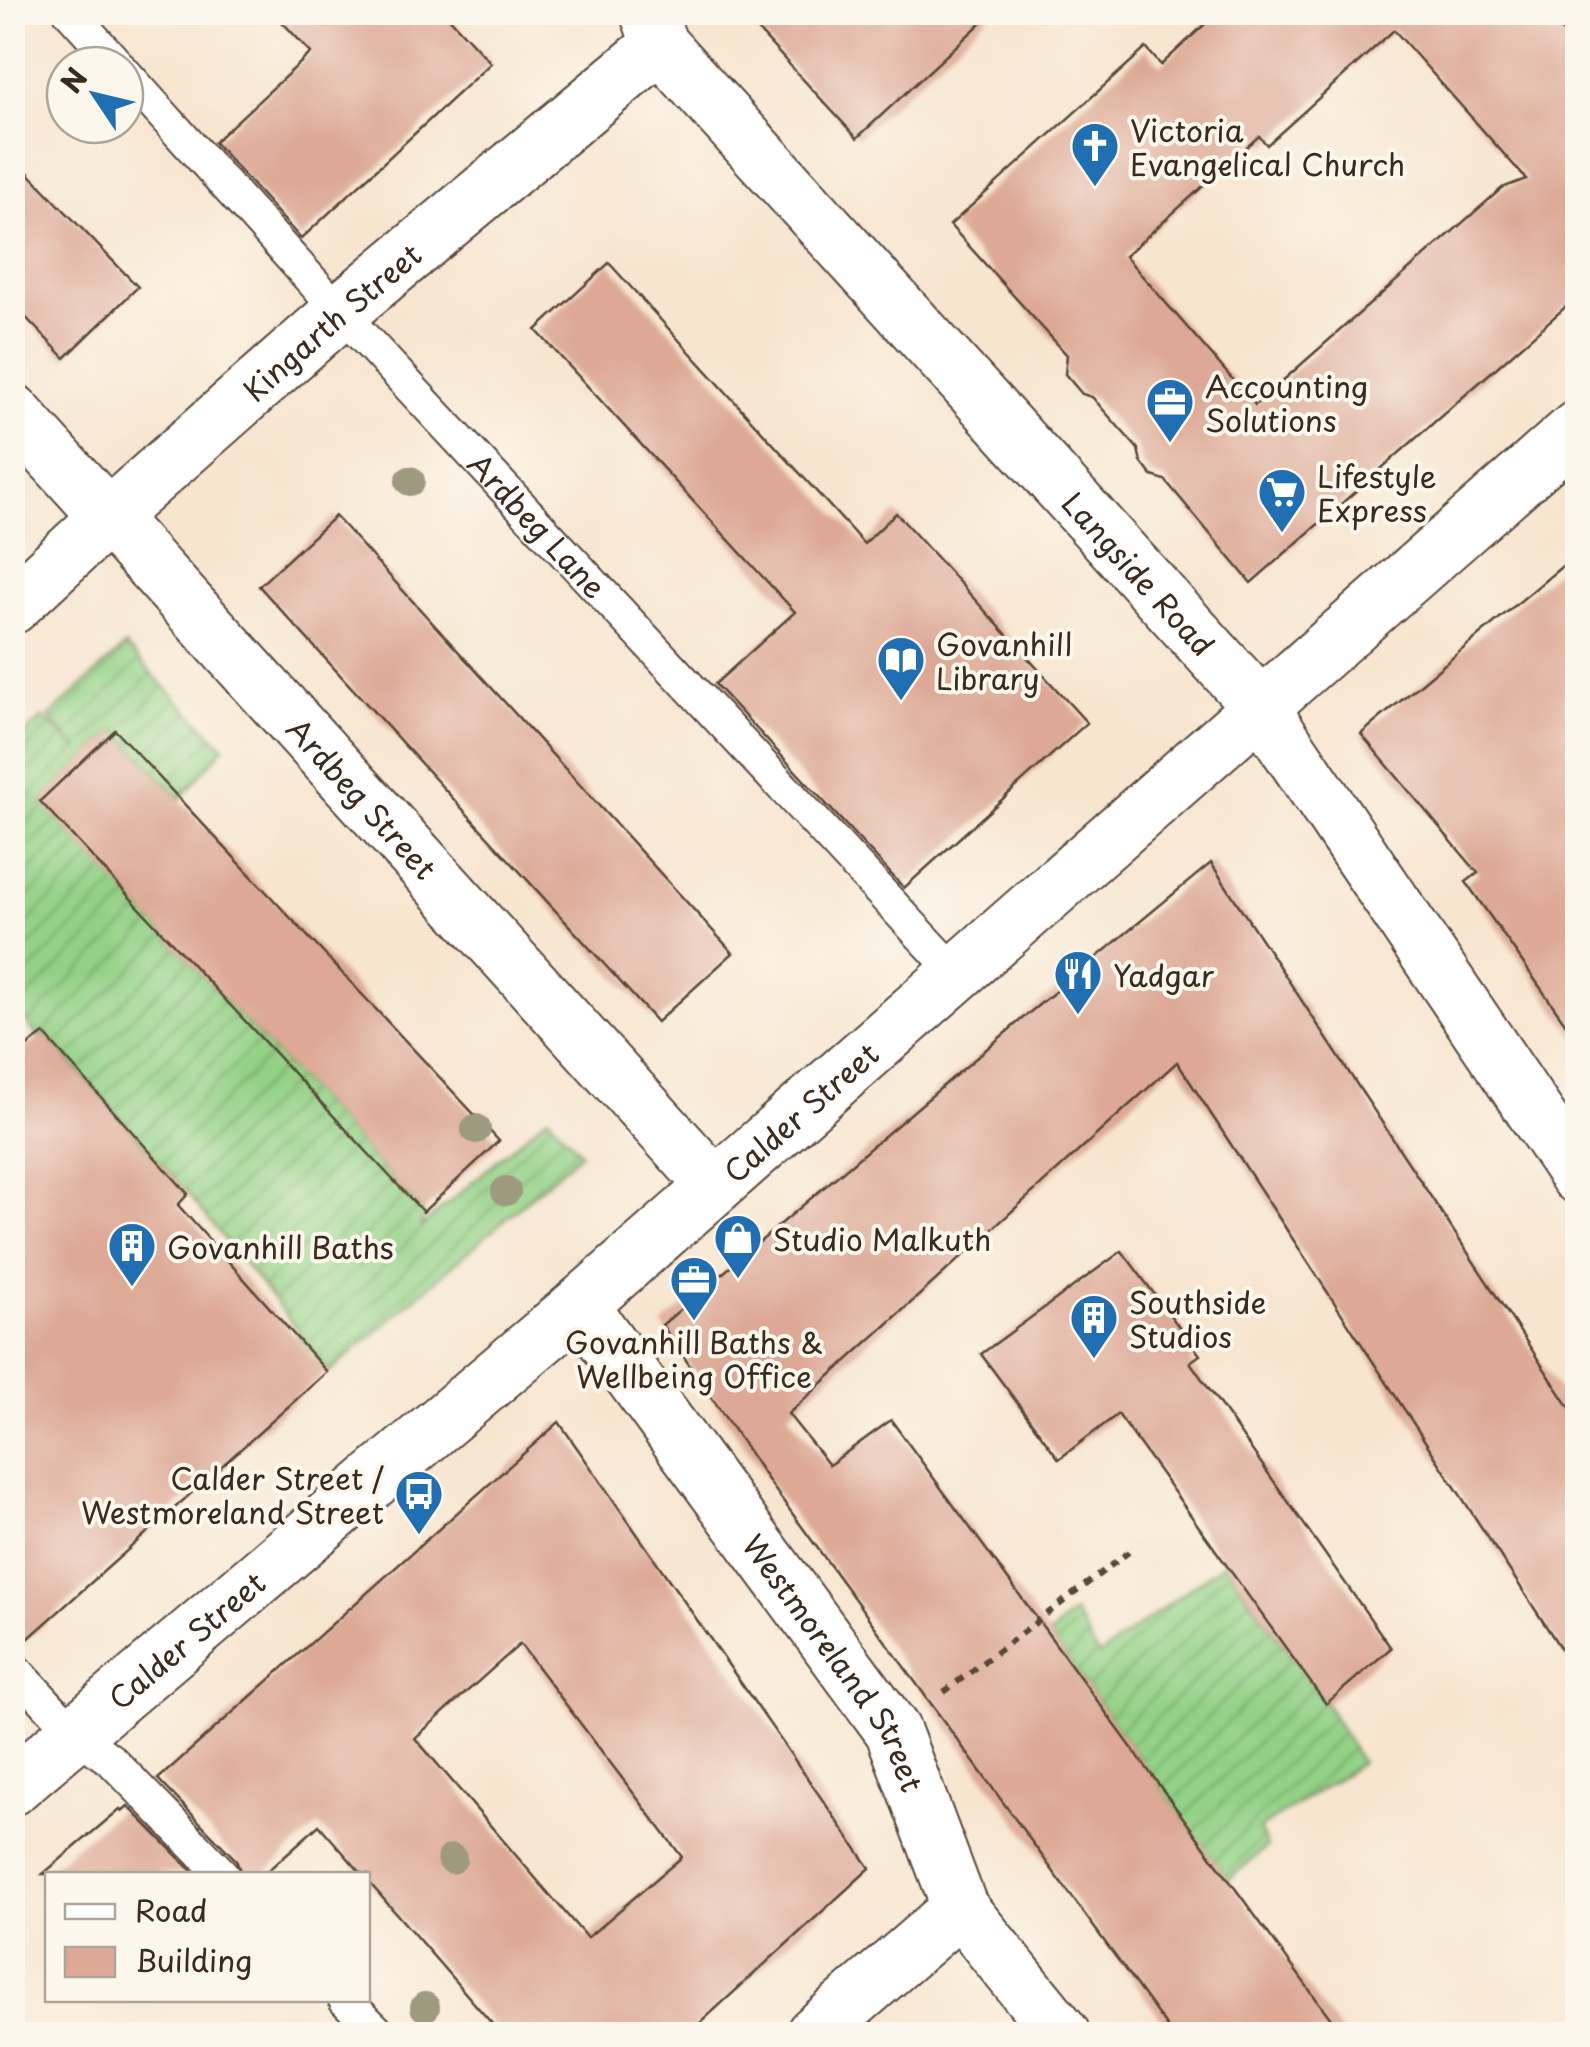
<svg xmlns="http://www.w3.org/2000/svg" width="1590" height="2047" font-family="'Playpen Sans',sans-serif">
  <style>
    .garden { fill: url(#garden-furrows); stroke: #677e52; stroke-width: 2.5 }
    .building { fill: #dda996; fill-rule: evenodd }
    .lines { fill: none; stroke-linecap: round; stroke-linejoin: round }
    .lane-casing { stroke: #574639; stroke-width: 36 }
    .street-casing { stroke: #574639; stroke-width: 59 }
    .secondary-casing { stroke: #574639; stroke-width: 59 }
    .path { stroke: #574639; stroke-width: 6; stroke-dasharray: 8 8; stroke-linecap: butt }
    .lane { stroke: #fff; stroke-width: 32 }
    .street { stroke: #fff; stroke-width: 55 }
    .secondary { stroke: #fff; stroke-width: 55 }
    .tree { fill: #9e9a7f }
    .labels { text-anchor: middle; dominant-baseline: central; stroke-width: 8; stroke-linejoin: round; paint-order: stroke }
    .poi-label { font-size: 30px; fill: #3b2a1e; stroke: #fbf7ec; text-anchor: start }
    .street-label { font-size: 30px; fill: #3b2a1e; stroke: #fbf7ec }
  </style>
  <defs>
    <pattern id="garden-furrows" width="10" height="10" patternUnits="userSpaceOnUse" patternTransform="scale(2.5)"><rect width="10" height="10" fill="#93d186"/><path d="M-1 1l2-2M0 10L10 0M9 11l2-2" fill="none" stroke="#79aa6d"/></pattern>
  </defs>
  <rect width="100%" height="100%" fill="#fbf7ec"/>
  <filter id="ink" filterUnits="userSpaceOnUse"><feTurbulence type="fractalNoise" baseFrequency=".01" numOctaves="2"/><feDisplacementMap in="SourceGraphic" scale="20" xChannelSelector="R" yChannelSelector="G"/><feConvolveMatrix kernelMatrix="1 2 1 2 8 2 1 2 1" color-interpolation-filters="sRGB"/></filter>
  <filter id="wash" filterUnits="userSpaceOnUse"><feTurbulence type="fractalNoise" baseFrequency=".0048" numOctaves="4" result="noise"/><feDisplacementMap in="SourceGraphic" scale="40" xChannelSelector="R" yChannelSelector="G"/><feGaussianBlur stdDeviation="2.25" result="paint"/><feColorMatrix in="noise" values="0 0 0 0 0 0 0 0 0 0 0 0 0 0 0 0 0 1.4 0 .05"/><feComposite in="paint" operator="in"/></filter>
  <g filter="url(#wash)">
    <rect width="100%" height="100%" fill="#f7e5cf"/>
    <!-- garden -->
    <g class="garden">
      <path d="M125 646 224 747 180 799 115 730 41 801 423 1212 421 1227 548 1116 581 1153 330 1372 298 1335 300 1333 188 1194 45 1033 39 1037 13 1008 12 745 43 718 79 750 49 717Z"/>
      <path d="M1224 1563 1326 1704 1361 1763 1259 1829 1267 1847 1228 1880 1049 1635 1074 1613 1099 1656Z"/>
    </g>
    <g id="blocks">
      <!-- building -->
      <g class="building">
        <path d="M273 12H444L491 63 301 239 214 142 311 53Z"/>
        <path d="M741 12H993L857 138Z"/>
        <path d="M1218 12H1544L1578 48V296L1251 583 1165 480 1152 476 1141 462 1138 449 1092 397 1082 394 1065 374 1067 355 950 225 1146 48 1161 65ZM1394 30 1526 179 1502 188 1255 405 1125 256 1259 136 1267 145Z"/>
        <path d="M12 156 138 287 65 358 12 303Z"/>
        <path d="M609 263 864 544 896 513 1087 723 904 888 715 684 795 612 536 330Z"/>
        <path d="M335 516 733 953 657 1022 259 586Z"/>
        <path d="M1578 553V1041L1466 882 1478 873 1361 734Z"/>
        <path d="M115 730 499 1141 423 1212 40 801Z"/>
        <path d="M1211 863 1578 1420V1675L1177 1062 788 1414 829 1465 891 1420 1342 2034H1172L770 1483 662 1325 1023 1018Z"/>
        <path d="M44 1034 188 1194 178 1205 327 1372 19 1647H12V1057Z"/>
        <path d="M1122 1251 1200 1355 1190 1362 1391 1648 1326 1704 1118 1414 1059 1459 981 1354Z"/>
        <path d="M559 1422 870 1868 688 2034H501L368 1881V1874H362L319 1825 264 1874H241L236 1860 158 1779ZM520 1644 682 1857 587 1938 415 1738Z"/>
        <path d="M128 1806 195 1874H43L120 1809 122 1811Z"/>
      </g>
    </g>
  </g>
  <g filter="url(#ink)">
    <use href="#blocks" fill-opacity="0" stroke="#574639" stroke-width="2.5"/>
    <g class="lines">
      <!-- lane casing -->
      <g class="lane-casing">
        <g id="lane">
          <path d="M70 12 118 65"/>
          <path id="s1" d="M125 73 340 312 957 974"/>
          <path d="M12 1666 75 1734 112 1761 222 1874"/>
          <path d="M345 2000 380 2034"/>
        </g>
      </g>
      <!-- street casing -->
      <g class="street-casing">
        <g id="street">
          <path id="s2" d="M648 12 660 45 1260 706 1578 1176"/>
          <path id="s3" d="M12 411 715 1186"/>
          <path id="s4" d="M12 606 109 516 340 312 660 45"/>
          <path id="s5" d="M580 1305 893 1731 960 1908 1062 2034"/>
          <path d="M814 2034 960 1908"/>
        </g>
      </g>
      <!-- secondary casing -->
      <g class="secondary-casing">
        <g id="secondary">
          <path id="s6" d="M12 1787 580 1305 1578 428"/>
        </g>
      </g>
      <!-- path -->
      <path class="path" d="M944 1692 1130 1551"/>
      <!-- lane -->
      <use href="#lane" class="lane"/>
      <!-- street -->
      <use href="#street" class="street"/>
      <!-- secondary -->
      <use href="#secondary" class="secondary"/>
    </g>
    <!-- trees -->
    <g class="tree">
      <circle cx="410" cy="481" r="15"/>
      <circle cx="476" cy="1129" r="15"/>
      <circle cx="506" cy="1191" r="15"/>
      <circle cx="452" cy="1859" r="15"/>
      <circle cx="425" cy="2007" r="15"/>
    </g>
  </g>
  <!-- icons -->
  <defs>
    <g id="church-pin" transform="scale(2.5)"><path d="M0 17L-7.5 6A9.5 9.5 0 1 1 7.5 6Z" fill="#1f6fb2" stroke="#fbf7ec"/><path d="M-1.2-6h2.4v3.5h3.3v2.4h-3.3V6h-2.4V-.1h-3.3v-2.4h3.3Z" fill="#fff"/></g>
    <g id="office-pin" transform="scale(2.5)"><path d="M0 17L-7.5 6A9.5 9.5 0 1 1 7.5 6Z" fill="#1f6fb2" stroke="#fbf7ec"/><path d="M-6-3h4V-5.5h4V-3h4V5H-6ZM-1-4.5V-3h2v-1.5ZM-6 0V1H6V0Z" fill="#fff"/></g>
    <g id="supermarket-pin" transform="scale(2.5)"><path d="M0 17L-7.5 6A9.5 9.5 0 1 1 7.5 6Z" fill="#1f6fb2" stroke="#fbf7ec"/><path d="M-6-5.5h2.5l.6 2H6L4.5 2H-2.5L-4.4-4H-6ZM-1.5 3.2a1.3 1.3 0 1 0 .1 0ZM3 3.2a1.3 1.3 0 1 0 .1 0Z" fill="#fff"/></g>
    <g id="library-pin" transform="scale(2.5)"><path d="M0 17L-7.5 6A9.5 9.5 0 1 1 7.5 6Z" fill="#1f6fb2" stroke="#fbf7ec"/><path d="M-6-4Q-3-5.5-.7-3.5V5Q-3 3-6 4ZM6-4Q3-5.5 .7-3.5V5Q3 3 6 4Z" fill="#fff"/></g>
    <g id="restaurant-pin" transform="scale(2.5)"><path d="M0 17L-7.5 6A9.5 9.5 0 1 1 7.5 6Z" fill="#1f6fb2" stroke="#fbf7ec"/><path d="M-5-6h1v4h1v-4h1v4h1v-4h1v5L-1.5 .5V6h-2V.5L-5-1ZM5-6V6H3V1.5H1.5Q1.5-4 5-6Z" fill="#fff"/></g>
    <g id="shop-pin" transform="scale(2.5)"><path d="M0 17L-7.5 6A9.5 9.5 0 1 1 7.5 6Z" fill="#1f6fb2" stroke="#fbf7ec"/><path d="M-5-2.5h2.3a2.7 3.5 0 0 1 5.4 0H5L5.5 6h-11ZM-1.5-2.5h3a1.5 2.3 0 0 0-3 0Z" fill="#fff"/></g>
    <g id="building-pin" transform="scale(2.5)"><path d="M0 17L-7.5 6A9.5 9.5 0 1 1 7.5 6Z" fill="#1f6fb2" stroke="#fbf7ec"/><path d="M-4-6H4V6H1V3H-1V6H-4ZM-2.5-4.3h1.7v1.8h-1.7ZM.8-4.3h1.7v1.8H.8ZM-2.5-1h1.7V.8h-1.7ZM.8-1h1.7V.8H.8Z" fill="#fff"/></g>
    <g id="bus-pin" transform="scale(2.5)"><path d="M0 17L-7.5 6A9.5 9.5 0 1 1 7.5 6Z" fill="#1f6fb2" stroke="#fbf7ec"/><path d="M-5-6H5V4H4V6H2V4H-2V6H-4V4H-5ZM-3.5-4V0h7V-4ZM-3.5 1.2v1.5H-2V1.2ZM2 1.2v1.5H3.5V1.2Z" fill="#fff"/></g>
  </defs>
  <g fill-rule="evenodd">
    <use href="#church-pin" x="1095" y="146"/>
    <use href="#office-pin" x="1170" y="402"/>
    <use href="#supermarket-pin" x="1282" y="492"/>
    <use href="#library-pin" x="901" y="660"/>
    <use href="#restaurant-pin" x="1078" y="974"/>
    <use href="#shop-pin" x="738" y="1238"/>
    <use href="#building-pin" x="132" y="1246"/>
    <use href="#office-pin" x="694" y="1280"/>
    <use href="#building-pin" x="1094" y="1318"/>
    <use href="#bus-pin" x="419" y="1494"/>
  </g>
  <g class="labels">
    <!-- poi labels -->
    <g class="poi-label">
      <text x="1130" y="129">Victoria<tspan x="1130" dy="34">Evangelical Church</tspan></text>
      <text x="1205" y="385">Accounting<tspan x="1205" dy="34">Solutions</tspan></text>
      <text x="1317" y="475">Lifestyle<tspan x="1317" dy="34">Express</tspan></text>
      <text x="936" y="643">Govanhill<tspan x="936" dy="34">Library</tspan></text>
      <text x="1113" y="974">Yadgar</text>
      <text x="773" y="1238">Studio Malkuth</text>
      <text x="167" y="1246">Govanhill Baths</text>
      <text x="1129" y="1301">Southside<tspan x="1129" dy="34">Studios</tspan></text>
      <text x="694" y="1341" text-anchor="middle">Govanhill Baths &amp;<tspan x="694" dy="34">Wellbeing Office</tspan></text>
      <text x="384" y="1477" text-anchor="end">Calder Street /<tspan x="384" dy="34">Westmoreland Street</tspan></text>
    </g>
    <!-- street labels -->
    <g class="street-label">
      <text stroke="none"><textPath href="#s4" startOffset="428">Kingarth Street</textPath></text>
      <text stroke="none"><textPath href="#s1" startOffset="612">Ardbeg Lane</textPath></text>
      <text stroke="none"><textPath href="#s2" startOffset="748">Langside Road</textPath></text>
      <text stroke="none"><textPath href="#s3" startOffset="522">Ardbeg Street</textPath></text>
      <text stroke="none"><textPath href="#s6" startOffset="1038">Calder Street</textPath></text>
      <text stroke="none"><textPath href="#s6" startOffset="228">Calder Street</textPath></text>
      <text stroke="none"><textPath href="#s5" startOffset="440">Westmoreland Street</textPath></text>
    </g>
  </g>
  <!-- margin -->
  <rect width="1590" height="2047" fill="none" stroke="#fbf7ec" stroke-width="50"/>
  <!-- legend -->
  <rect x="45" y="1872" width="325" height="130" fill="#fbf7ec" stroke="#aea59a" stroke-width="2.5"/>
  <rect x="65" y="1904" width="50" height="15" fill="#ffffff" stroke="#aea59a" stroke-width="2.5"/>
  <text x="135" y="1922" font-size="30" fill="#3b2a1e">Road</text>
  <rect x="65" y="1947" width="50" height="30" fill="#dda996" stroke="#aea59a" stroke-width="2.5"/>
  <text x="135" y="1972" font-size="30" fill="#3b2a1e">Building</text>
  <!-- north arrow -->
  <g transform="translate(95 95) rotate(305)"><circle r="48" fill="#fbf7ec" stroke="#aea59a" stroke-width="2.5"/>
  <path d="M0-8L18 38L0 25L-18 38Z" fill="#1f6fb2"/>
  <text y="-15" font-size="28" font-weight="bold" text-anchor="middle" fill="#3b2a1e">N</text>
  </g>
</svg>
